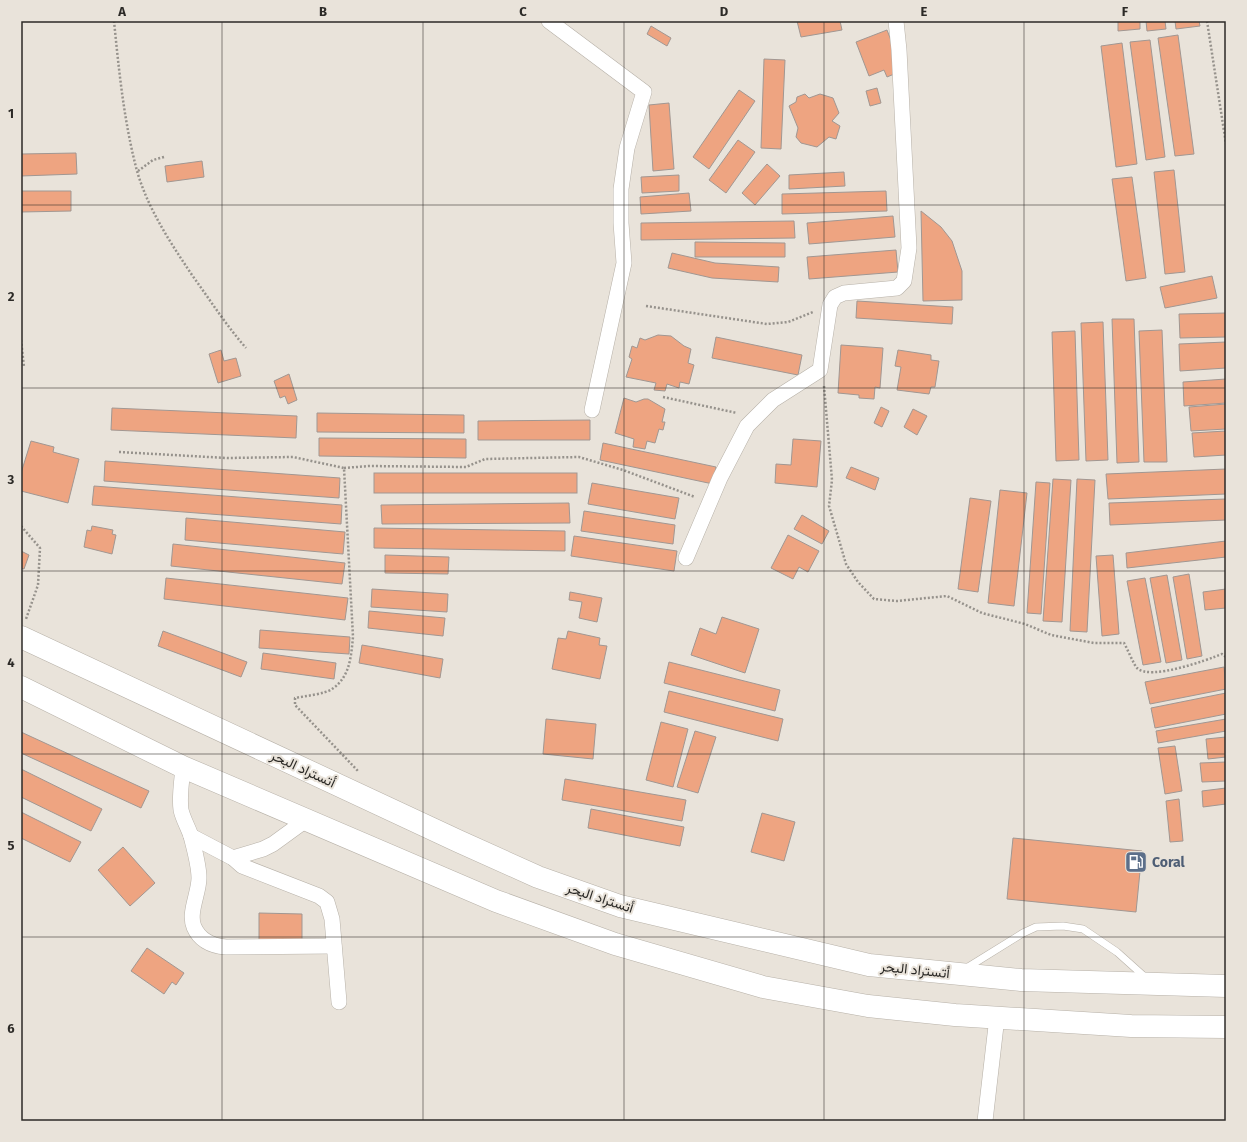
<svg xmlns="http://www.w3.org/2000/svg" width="1247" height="1142" font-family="'Fira Sans',Vazirmatn,sans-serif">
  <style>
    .building { fill: #eea481; stroke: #a19792 }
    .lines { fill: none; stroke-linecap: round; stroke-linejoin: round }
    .service-casing { stroke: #b7b1a8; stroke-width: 8 }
    .minor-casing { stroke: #b7b1a8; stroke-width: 16 }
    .motorway-casing { stroke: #b7b1a8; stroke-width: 23 }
    .path { stroke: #96928c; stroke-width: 2.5; stroke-dasharray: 2 2; stroke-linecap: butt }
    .service { stroke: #fff; stroke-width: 7 }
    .minor { stroke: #fff; stroke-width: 15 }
    .motorway { stroke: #fff; stroke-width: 22 }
    .grid { fill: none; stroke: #2c2a27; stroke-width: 1; stroke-opacity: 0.55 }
    .labels { text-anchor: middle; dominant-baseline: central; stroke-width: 4; stroke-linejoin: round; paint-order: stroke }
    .street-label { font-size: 14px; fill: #2c2a27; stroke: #e9e3da }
    .service-label { font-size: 14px; font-weight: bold; fill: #4e5e75; stroke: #e9e3da; text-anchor: start }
    .neatline { fill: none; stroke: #2c2a27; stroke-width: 1.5 }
    .grid-label { font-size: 13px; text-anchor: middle; font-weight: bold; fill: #2c2a27 }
  </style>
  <rect width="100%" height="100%" fill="#e9e3da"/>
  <!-- building -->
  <g class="building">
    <path d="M797 21H840L842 30 801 37Z"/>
    <path d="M1118 21H1140V29L1118 31Z"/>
    <path d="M1146 21H1165L1166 29 1147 31Z"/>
    <path d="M1175 21H1199L1200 26 1176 29Z"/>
    <path d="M651 26 671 38 667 46 647 34Z"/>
    <path d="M887 30 897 56 899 72 887 77 884 70 869 76 856 42Z"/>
    <path d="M1178 35 1194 154 1175 156 1158 38Z"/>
    <path d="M1150 40 1165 157 1146 160 1130 42Z"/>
    <path d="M1122 43 1137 164 1116 167 1101 46Z"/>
    <path d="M764 59 785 60 781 149 761 148Z"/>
    <path d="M877 88 881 103 870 106 866 91Z"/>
    <path d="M739 90 755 101 709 169 693 157Z"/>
    <path d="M805 94 809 98 820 94 833 98 839 113 832 121 840 126 836 139 829 137 817 147 801 143 796 137 798 128 789 106 796 102 797 97Z"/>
    <path d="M669 103 674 169 653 171 649 105Z"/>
    <path d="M738 140 755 152 726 193 709 180Z"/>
    <path d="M76 153 77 174 21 176V154Z"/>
    <path d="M202 161 204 177 167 182 165 166Z"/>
    <path d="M767 164 780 176 755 205 742 193Z"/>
    <path d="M1174 170 1185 272 1165 274 1154 172Z"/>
    <path d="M844 172 845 186 789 189V175Z"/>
    <path d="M679 175V191L642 193 641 177Z"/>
    <path d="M1132 177 1146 278 1126 281 1112 179Z"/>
    <path d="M21 191H71V211L21 212Z"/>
    <path d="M886 191 887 211 782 214V194Z"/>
    <path d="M689 193 691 211 641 214 640 197Z"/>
    <path d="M921 211 941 227 952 241 962 271V300L923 301Z"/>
    <path d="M893 216 895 237 809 244 807 223Z"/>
    <path d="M794 221 795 238 641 240V223Z"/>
    <path d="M695 242 785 243V257H695Z"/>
    <path d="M896 250 898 272 809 279 807 257Z"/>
    <path d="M672 253 715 263 779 267 778 282 712 278 668 268Z"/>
    <path d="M1212 276 1217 298 1165 308 1160 287Z"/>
    <path d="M857 301 953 307 952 324 856 318Z"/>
    <path d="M1226 313V337L1180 338 1179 314Z"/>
    <path d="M1112 319H1134L1139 462 1117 463Z"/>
    <path d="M1103 322 1108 460 1086 461 1081 323Z"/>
    <path d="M1162 330 1167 462H1144L1139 331Z"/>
    <path d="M1075 331 1079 460 1056 461 1052 332Z"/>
    <path d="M658 335 671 336 684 346 691 349 688 363 694 365 689 384 680 382 679 388 667 384 665 391 654 390 656 383 626 377 632 359 629 357 632 346 637 348 640 338 645 340Z"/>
    <path d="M716 337 802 355 798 375 712 358Z"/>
    <path d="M1226 342V368L1180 371 1179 344Z"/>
    <path d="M841 345 883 348 880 388 875 387 874 399 859 398V395L838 393Z"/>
    <path d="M221 350 224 361 236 358 241 376 218 383 209 354Z"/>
    <path d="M898 350 931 355V360L939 361 935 387H931L929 394 897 390 901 367 895 366Z"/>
    <path d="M289 374 297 400 288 404 285 396 280 398 274 381Z"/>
    <path d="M1226 379V403L1184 406 1183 382Z"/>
    <path d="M624 398 636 402 644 399H648L665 409 662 422H665L663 430 659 429 655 443 647 441 645 449 633 447 634 439 615 433Z"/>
    <path d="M1226 404V429L1191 431 1189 407Z"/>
    <path d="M881 407 889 411 882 427 874 423Z"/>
    <path d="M112 408 297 416 296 438 111 430Z"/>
    <path d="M913 409 927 416 917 435 904 427Z"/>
    <path d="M317 413 464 415V433L317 432Z"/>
    <path d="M590 420V440H478V421Z"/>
    <path d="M1226 431V455L1194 457 1192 433Z"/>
    <path d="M319 438 466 439V458L319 456Z"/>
    <path d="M793 439 821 441 817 487 775 483 776 464 791 465Z"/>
    <path d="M31 441 54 447 53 452 79 459 68 503 21 491V473Z"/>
    <path d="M603 443 716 467 713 484 600 460Z"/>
    <path d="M105 461 340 478 339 498 104 481Z"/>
    <path d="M851 467 879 478 875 490 846 478Z"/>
    <path d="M1226 469V494L1108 499 1106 474Z"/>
    <rect x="374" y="473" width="203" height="20"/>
    <path d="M1053 479 1071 480 1062 622 1043 621Z"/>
    <path d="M1077 479 1095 480 1087 632 1070 631Z"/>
    <path d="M1036 482 1050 483 1041 614 1027 613Z"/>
    <path d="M592 483 679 498 675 519 588 504Z"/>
    <path d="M94 486 342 505 341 524 92 505Z"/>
    <path d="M1000 490 1027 493 1014 606 988 603Z"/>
    <path d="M970 498 991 501 978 592 958 589Z"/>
    <path d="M1226 499V520L1110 525 1109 503Z"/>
    <path d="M569 503 570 523 382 524 381 505Z"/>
    <path d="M584 511 675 525 673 544 581 531Z"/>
    <path d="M802 515 829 531 822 544 794 529Z"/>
    <path d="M186 518 345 532 343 554 185 540Z"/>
    <path d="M92 526 113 530 112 534 116 535 112 554 84 547 87 530 91 531Z"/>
    <path d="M374 528 565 531V551L374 548Z"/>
    <path d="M788 535 819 551 808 572 799 567 793 579 771 568Z"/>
    <path d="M574 536 677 551 674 571 571 556Z"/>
    <path d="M1226 541V557L1127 568 1126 553Z"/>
    <path d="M173 544 345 563 342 584 171 566Z"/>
    <path d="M21 551 29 555 24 569 21 568Z"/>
    <path d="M385 555 449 557 448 574 385 573Z"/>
    <path d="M1113 555 1119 634 1102 636 1096 556Z"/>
    <path d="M1189 574 1202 656 1187 659 1173 577Z"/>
    <path d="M1167 575 1182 660 1166 663 1150 578Z"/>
    <path d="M166 578 348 598 345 620 164 599Z"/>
    <path d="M1145 578 1161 662 1143 665 1127 581Z"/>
    <path d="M372 589 448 594 447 612 371 607Z"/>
    <path d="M1226 589V608L1205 610 1203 592Z"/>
    <path d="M570 592 602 598 597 622 579 618 582 602 569 600Z"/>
    <path d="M369 611 445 618 443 636 368 628Z"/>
    <path d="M722 617 759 629 745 673 691 655 700 628 716 634Z"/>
    <path d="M260 630 350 637 349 654 259 648Z"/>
    <path d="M163 631 247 662 241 677 158 646Z"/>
    <path d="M568 631 600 638 599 645 607 646 600 679 552 669 558 638 566 639Z"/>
    <path d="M362 645 443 659 440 678 359 663Z"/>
    <path d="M263 653 336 663 334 679 261 669Z"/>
    <path d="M669 662 780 690 775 711 664 683Z"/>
    <path d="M1224 667 1226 689 1150 704 1145 682Z"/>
    <path d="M669 691 783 719 778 741 664 712Z"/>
    <path d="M1226 693V714L1155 728 1151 708Z"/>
    <path d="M546 719 596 724 593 759 543 754Z"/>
    <path d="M1226 719V731L1158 743 1156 731Z"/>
    <path d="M661 722 688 729 673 787 646 780Z"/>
    <path d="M695 731 716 737 698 793 677 787Z"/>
    <path d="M21 732 149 791 141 808 21 753Z"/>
    <path d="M1226 737V757L1208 759 1206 739Z"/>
    <path d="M1175 746 1182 791 1165 794 1158 748Z"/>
    <path d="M1226 762V781L1202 782 1200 763Z"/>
    <path d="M21 769 102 809 91 831 21 797Z"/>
    <path d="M565 779 686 800 682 821 562 800Z"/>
    <path d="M1226 788V804L1203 807 1202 791Z"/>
    <path d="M1179 799 1183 841 1170 842 1166 801Z"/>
    <path d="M591 809 684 827 680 846 588 828Z"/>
    <path d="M21 812 81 842 70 862 21 838Z"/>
    <path d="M762 813 795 822 784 861 751 852Z"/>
    <path d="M1013 838 1142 851 1136 912 1007 899Z"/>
    <path d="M123 847 155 883 130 906 98 870Z"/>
    <path d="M259 913 302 914V941L259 940Z"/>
    <path d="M147 948 184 973 176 985 172 982 164 994 131 971Z"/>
  </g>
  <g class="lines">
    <!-- service casing -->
    <g class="service-casing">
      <path id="service" d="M965 969 1023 933 1036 927 1063 926 1083 929 1117 952 1146 978"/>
    </g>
    <!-- minor casing -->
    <g class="minor-casing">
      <g id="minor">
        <path d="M549 21 644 92 627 148 621 189V223L624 263 592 410"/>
        <path d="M686 558 720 478 747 426 773 400 820 370 830 305 835 297 844 293 897 288 904 281 909 248 899 50 896 21"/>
        <path d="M183 767C182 781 179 796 181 810 183 819 188 827 191 836 194 848 199 865 199 878 199 893 188 913 194 927 200 941 213 946 226 947L334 946"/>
        <path d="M191 836 233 858 242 866 319 896 327 902 332 919 339 1002"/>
        <path d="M233 858 263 849 273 844 306 820"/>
        <path d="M985 1121 997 1017"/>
      </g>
    </g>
    <!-- motorway casing -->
    <g class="motorway-casing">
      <g id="motorway">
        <path d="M21 637 458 841 538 877 620 906 869 965 1021 980 1226 986"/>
        <path d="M21 687 183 767 496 901 615 944 763 987 868 1006 955 1015 1131 1026 1226 1027"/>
      </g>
    </g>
    <!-- path -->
    <g class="path">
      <path d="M114 21C119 71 124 122 137 171 148 209 170 242 192 275 210 300 226 325 246 348"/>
      <path d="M1207 21 1226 144"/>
      <path d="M138 171 153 160 164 157"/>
      <path d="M646 306 767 324 788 322 813 312"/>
      <path d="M21 340 24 367"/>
      <path d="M824 386 832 480 829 506 846 564 858 582 874 599 897 601 947 596 982 613 1025 624 1051 635 1094 643H1124C1127 648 1134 665 1137 668 1150 681 1207 660 1222 654L1226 657"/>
      <path d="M663 397 737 413"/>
      <path d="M119 452 227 458 293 457 344 468 353 637C351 657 350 677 332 689 325 694 305 696 295 698V705L358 771"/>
      <path d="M344 468 369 466 466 467 485 459 579 457 623 470 695 497"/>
      <path d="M21 526 40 548 38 585 26 619"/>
    </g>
    <!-- service -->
    <use href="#service" class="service"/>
    <!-- minor -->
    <use href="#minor" class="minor"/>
    <!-- motorway -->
    <use href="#motorway" class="motorway"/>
  </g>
  <!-- grid -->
  <path class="grid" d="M222 21V1121M423 21V1121M624 21V1121M824 21V1121M1024 21V1121M21 205H1226M21 388H1226M21 571H1226M21 754H1226M21 937H1226"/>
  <!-- icons -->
  <defs>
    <g id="fuel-square" transform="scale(1.15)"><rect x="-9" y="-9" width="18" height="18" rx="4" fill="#5c6f8a" stroke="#e9e3da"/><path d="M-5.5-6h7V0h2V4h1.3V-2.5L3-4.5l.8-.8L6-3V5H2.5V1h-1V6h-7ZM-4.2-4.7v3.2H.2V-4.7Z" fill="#fff"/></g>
  </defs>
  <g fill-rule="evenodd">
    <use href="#fuel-square" x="1136" y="862"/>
  </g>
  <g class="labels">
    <!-- street labels -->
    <g class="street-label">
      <text transform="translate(303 769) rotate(25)">أتستراد البحر</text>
      <text transform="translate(600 898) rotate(18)">أتستراد البحر</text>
      <text transform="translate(915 970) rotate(6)">أتستراد البحر</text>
    </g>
    <!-- service labels -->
    <g class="service-label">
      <text x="1152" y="862">Coral</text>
    </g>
  </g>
  <!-- border -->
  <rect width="1247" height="1142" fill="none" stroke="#e9e3da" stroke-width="44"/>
  <rect x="22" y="22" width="1203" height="1098" class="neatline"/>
  <g class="grid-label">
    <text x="122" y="16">A</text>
    <text x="323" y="16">B</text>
    <text x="523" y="16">C</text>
    <text x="724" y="16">D</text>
    <text x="924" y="16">E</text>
    <text x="1125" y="16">F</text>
    <text x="11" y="118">1</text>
    <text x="11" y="301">2</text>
    <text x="11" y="484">3</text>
    <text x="11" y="667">4</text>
    <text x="11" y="850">5</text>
    <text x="11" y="1033">6</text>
  </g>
</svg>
